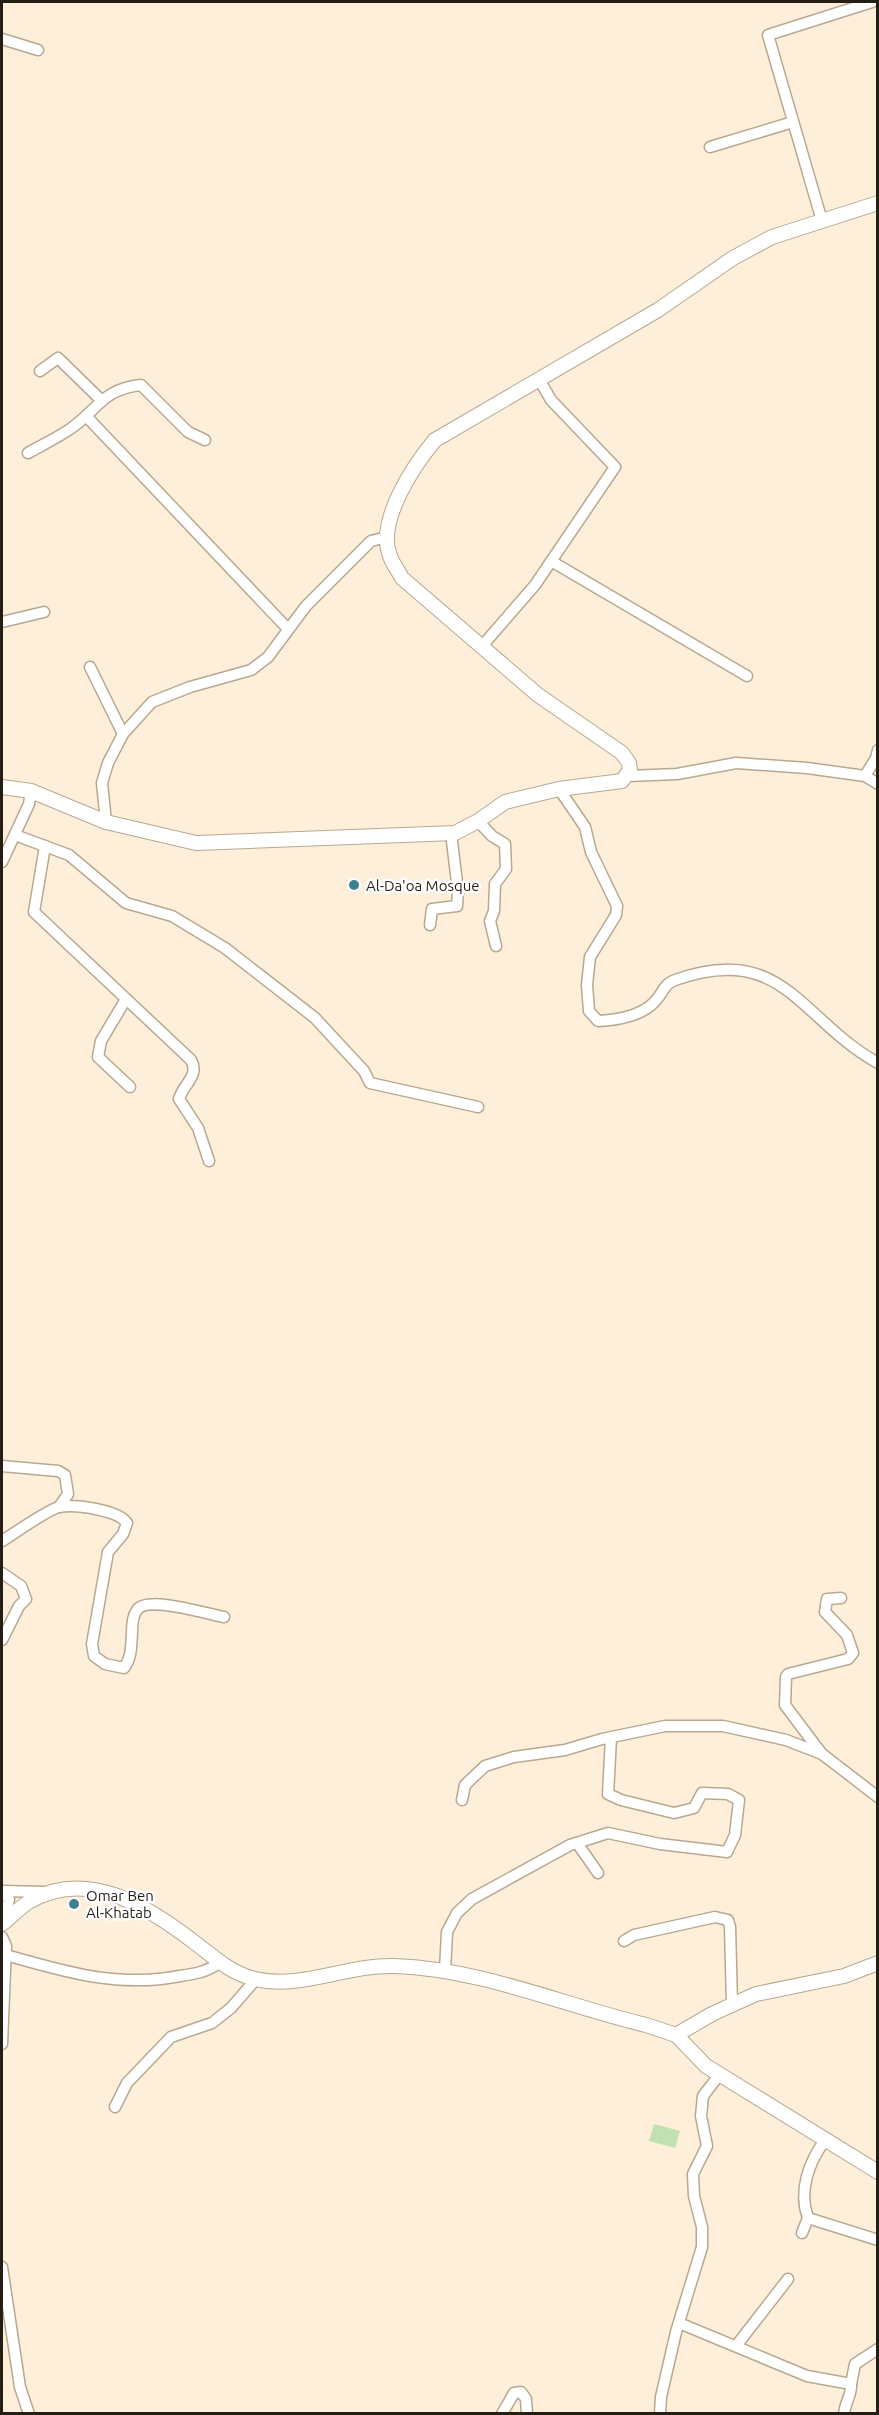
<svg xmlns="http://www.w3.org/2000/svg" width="879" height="2415" font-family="Ubuntu,sans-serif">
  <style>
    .green { fill: #c1e2b0 }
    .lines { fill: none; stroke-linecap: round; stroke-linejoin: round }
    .minor-casing { stroke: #b8a890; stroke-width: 13 }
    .tertiary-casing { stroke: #b8a890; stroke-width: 16 }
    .minor { stroke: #fff; stroke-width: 10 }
    .tertiary { stroke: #fff; stroke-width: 14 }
    .poi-dot { fill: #3d818f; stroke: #fff; stroke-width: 2 }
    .labels { text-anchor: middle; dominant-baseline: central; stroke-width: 5; stroke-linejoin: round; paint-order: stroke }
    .poi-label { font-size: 15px; fill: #241e15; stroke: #fff; text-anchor: start }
  </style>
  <rect width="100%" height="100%" fill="#fdefda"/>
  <!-- green -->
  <path class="green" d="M654 2124 680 2131 675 2148 649 2141Z"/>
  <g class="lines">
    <!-- minor casing -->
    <g class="minor-casing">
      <g id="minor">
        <path d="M2 39 38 50"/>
        <path d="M710 147 793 122"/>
        <path d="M822 221 768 35 872 2"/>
        <path d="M40 371 58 358 101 400"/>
        <path d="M86 416 288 629"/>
        <path d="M28 453C42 445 57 438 70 429 98 410 102 389 141 385L188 432 205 440"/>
        <path d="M551 561 747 676"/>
        <path d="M2 622 44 612"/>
        <path d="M483 645 535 585 615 467 551 400 539 379"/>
        <path d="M90 667 123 734"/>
        <path d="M628 776 677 774 736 763 807 768 865 776 878 784"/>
        <path d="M865 776 876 758 878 750"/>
        <path d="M559 789 585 827 591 852 617 906 616 915 590 957 587 985 589 1011 598 1021C618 1020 644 1016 657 999 664 991 664 984 675 980 783 941 800 1020 878 1063"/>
        <path d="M478 821 492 836 505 844 506 869 495 884 494 911 490 921 496 946"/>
        <path d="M106 822 102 783 108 763 123 734 152 702 190 687 251 670 268 657 306 606 371 541 387 537"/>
        <path d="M15 835 69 855 126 903 172 916 225 948 315 1018 364 1071 370 1083 478 1107"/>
        <path d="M45 846 34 912 191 1060C200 1076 183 1084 179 1099L198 1128 209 1161"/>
        <path d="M2 862 29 804 31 791"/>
        <path d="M430 925 432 909 457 906 458 891 451 833"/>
        <path d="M126 999 101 1041 98 1057 130 1087"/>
        <path d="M2 1466 58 1471 65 1475 68 1494 59 1507"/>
        <path d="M2 1541C15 1533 47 1510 59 1507 75 1504 118 1510 127 1523L123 1534 108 1552 92 1644 94 1656 105 1664 124 1668C132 1657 131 1646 132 1632 132 1626 133 1615 137 1610 147 1595 207 1614 224 1617"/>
        <path d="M2 1573 21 1586 26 1599 19 1606 2 1640"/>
        <path d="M841 1598 827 1599 825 1612 847 1635 853 1653 848 1659 788 1674 786 1677 785 1705 803 1729 822 1754 878 1797"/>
        <path d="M462 1800 465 1785 485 1766 514 1757 565 1750 602 1739 665 1726H723L786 1740 822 1754"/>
        <path d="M577 1843 598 1873"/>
        <path d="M2 1891 46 1892"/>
        <path d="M2 1891 9 1899 4 1922"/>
        <path d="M2 1937 6 1946 2 2044"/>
        <path d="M624 1941 634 1935 715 1917 728 1920 730 1927 732 2004"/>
        <path d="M6 1955C65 1972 119 1988 180 1976 194 1974 207 1972 219 1963"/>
        <path d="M445 1970 447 1932 457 1913 472 1899 570 1845 608 1833 660 1844 727 1852 735 1835 739 1800 728 1794 702 1793 694 1808 674 1813 621 1800 608 1794 611 1738"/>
        <path d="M115 2107 127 2083 171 2037 212 2023 231 2008 256 1979"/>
        <path d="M808 2218 878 2240"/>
        <path d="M802 2233 808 2218C798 2191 809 2162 825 2140"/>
        <path d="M2 2267 20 2387 29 2414"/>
        <path d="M679 2323 807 2376 851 2384C852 2395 845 2402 844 2414"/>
        <path d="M736 2346 788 2279"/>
        <path d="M851 2384 855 2364 878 2349"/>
        <path d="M502 2414 514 2393 521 2392 526 2399 527 2414"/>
        <path d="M660 2414 661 2397 676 2332 702 2247V2227L694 2196 693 2174 707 2146 701 2116 703 2096 720 2074"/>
      </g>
    </g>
    <!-- tertiary casing -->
    <g class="tertiary-casing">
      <g id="tertiary">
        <path d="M2 787 31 791 106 822 196 843 455 833 478 821 505 802 559 789 622 781 630 770 629 763 622 753 538 695 402 578C398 570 391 562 389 553 378 519 414 465 435 440L658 310 733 258 772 237 878 203"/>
        <path d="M2 1924C11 1917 20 1907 30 1901 88 1868 147 1906 194 1942 214 1957 230 1973 255 1979 301 1990 349 1964 395 1966 481 1969 563 2005 646 2025L676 2035 706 2066 878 2172"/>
        <path d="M676 2035 712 2014 756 1994 844 1976 878 1963"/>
      </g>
    </g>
    <!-- minor -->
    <use href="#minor" class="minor"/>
    <!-- tertiary -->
    <use href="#tertiary" class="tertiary"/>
  </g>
  <!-- markers -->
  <g class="poi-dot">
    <circle cx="354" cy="885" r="6"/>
    <circle cx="74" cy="1904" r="6"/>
  </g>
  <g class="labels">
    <!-- poi labels -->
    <g class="poi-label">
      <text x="366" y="885">Al-Da'oa Mosque</text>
      <text x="86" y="1895">Omar Ben<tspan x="86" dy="17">Al-Khatab</tspan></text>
    </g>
  </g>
  <!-- border -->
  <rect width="879" height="2415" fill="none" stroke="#241e15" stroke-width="6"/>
</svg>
